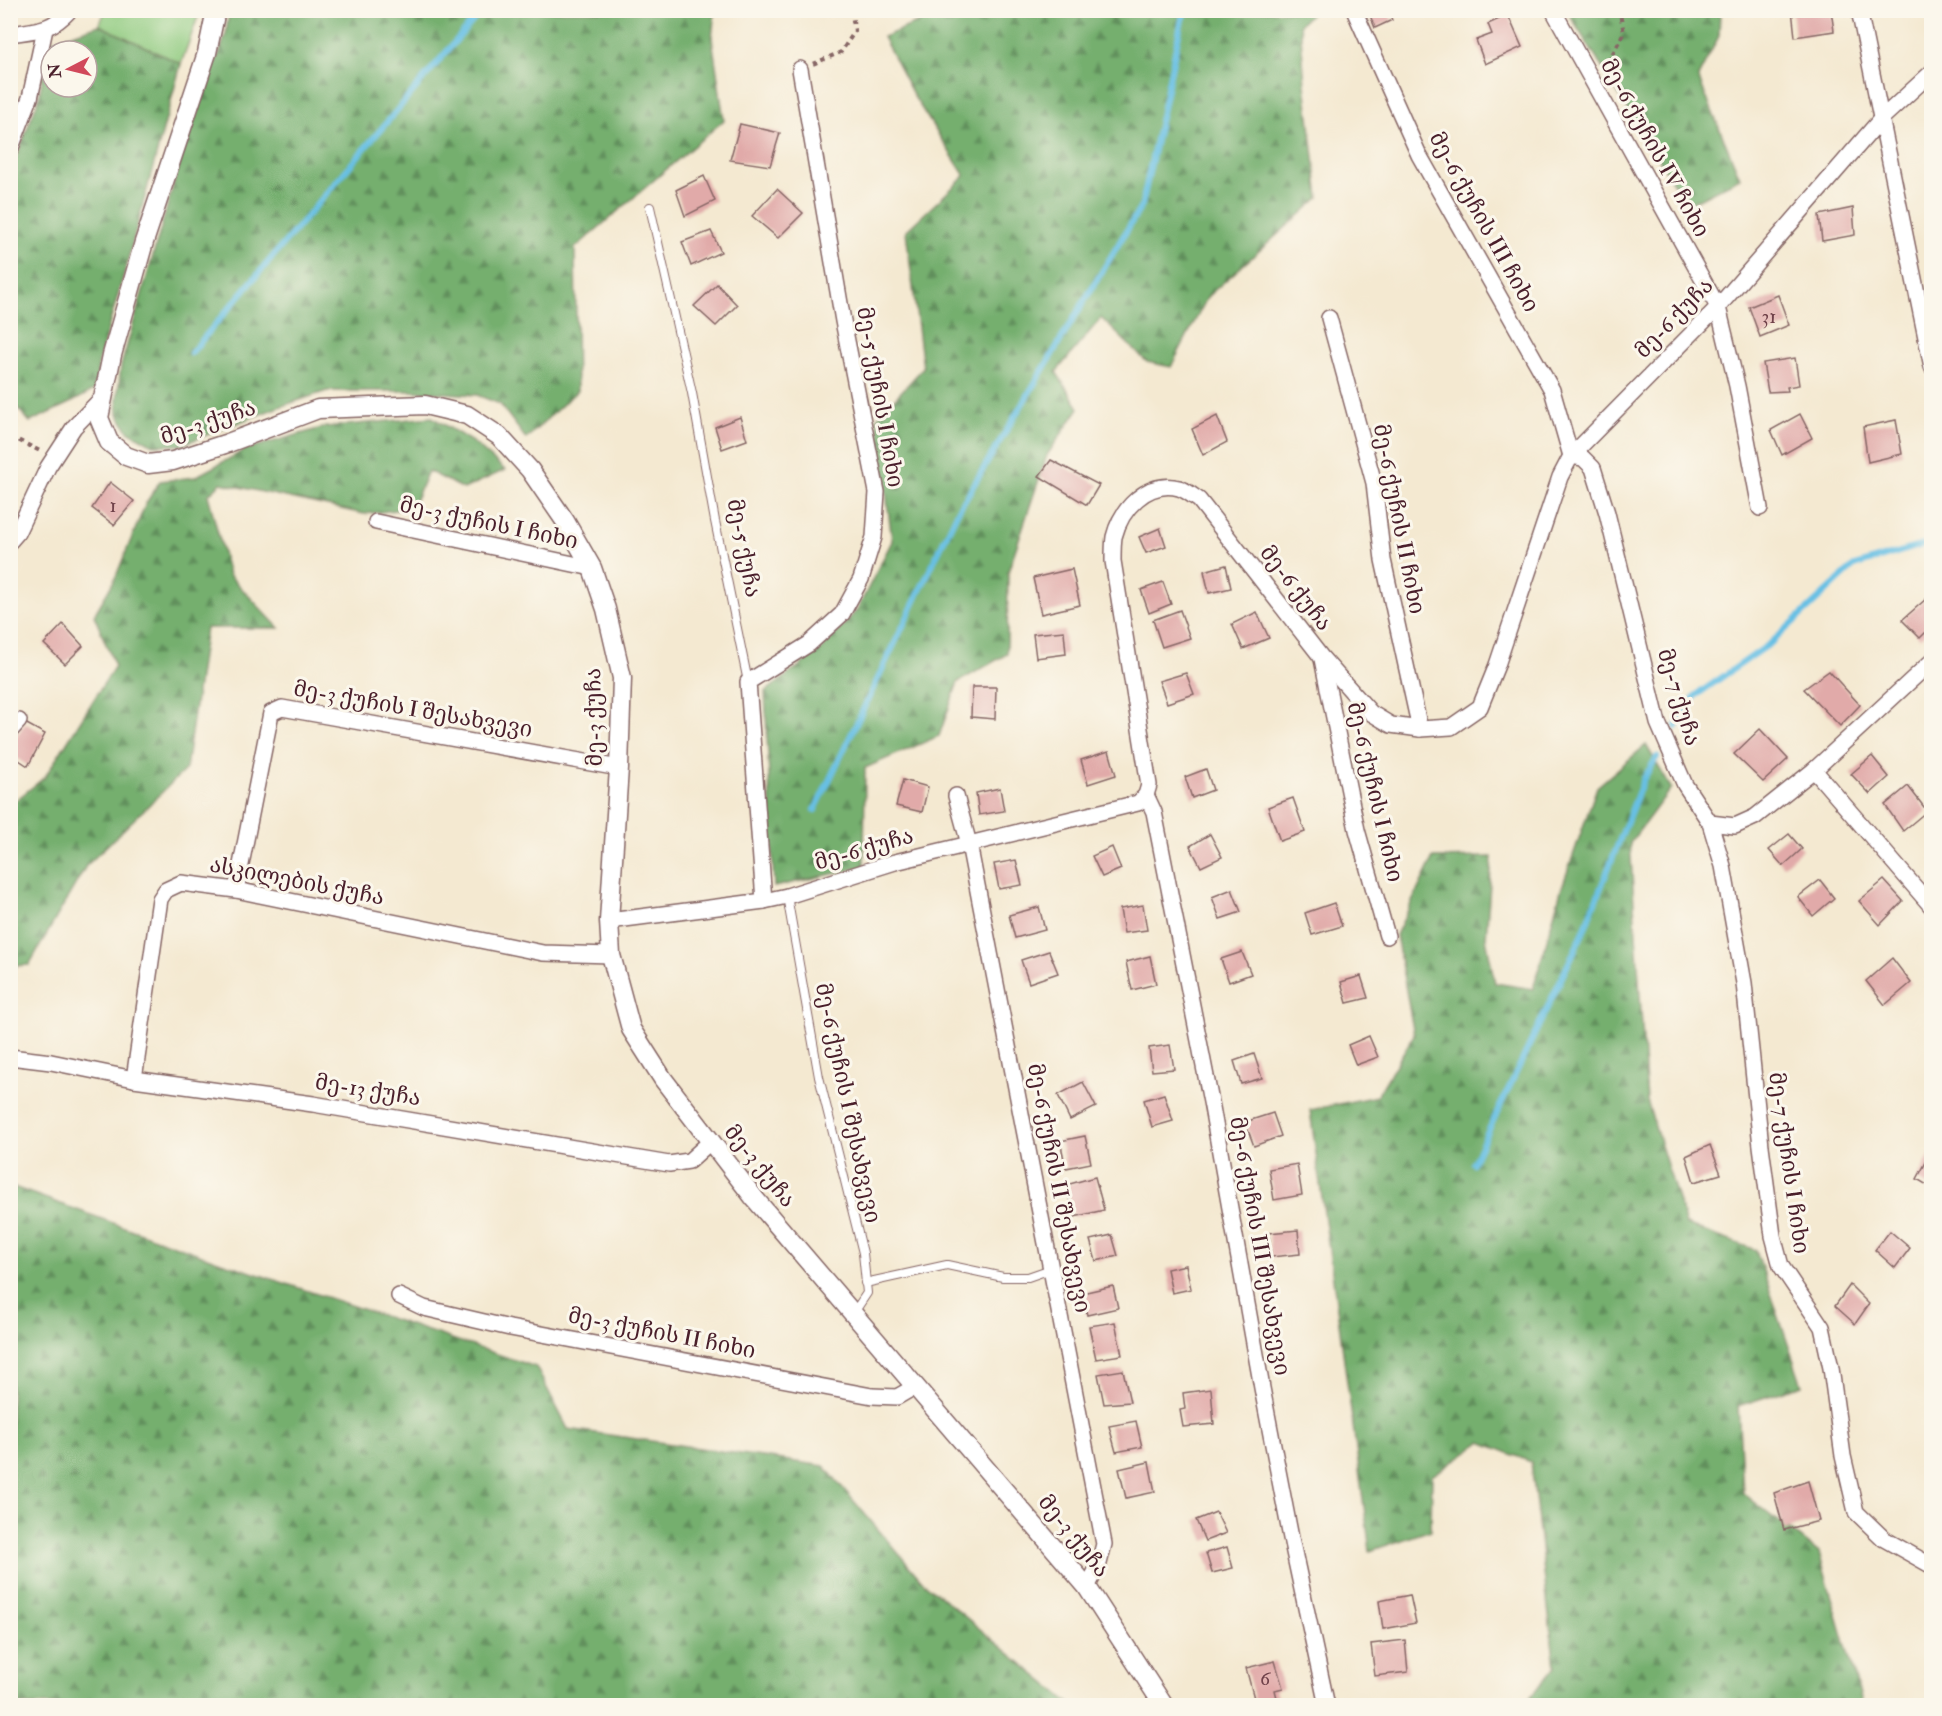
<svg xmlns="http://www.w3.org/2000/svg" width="1942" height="1716" font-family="'IM FELL Double Pica','Noto Serif Georgian',serif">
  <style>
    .grass { fill: #90cb80; stroke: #6d7556; stroke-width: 1.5 }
    .forest { fill: url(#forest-firs); stroke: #5f674c; stroke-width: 1.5; fill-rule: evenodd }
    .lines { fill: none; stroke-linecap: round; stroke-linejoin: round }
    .stream { stroke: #67c0e4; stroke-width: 6 }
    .building { fill: #e1aaa9 }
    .service-casing { stroke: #866665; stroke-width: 10 }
    .minor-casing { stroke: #866665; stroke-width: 18 }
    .tertiary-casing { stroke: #866665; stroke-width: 21 }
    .path { stroke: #866665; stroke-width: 4; stroke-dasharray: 4.5 4.5; stroke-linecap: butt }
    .service { stroke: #fff; stroke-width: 8 }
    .minor { stroke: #fff; stroke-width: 15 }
    .tertiary { stroke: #fff; stroke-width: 18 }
    .labels { text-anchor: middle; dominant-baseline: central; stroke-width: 6; stroke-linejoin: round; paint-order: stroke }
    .number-label { font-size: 20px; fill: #70424a }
    .street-label { font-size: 22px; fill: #4a1f2b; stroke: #fbf7ec }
  </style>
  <defs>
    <pattern id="forest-firs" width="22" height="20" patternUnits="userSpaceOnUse" patternTransform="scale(1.5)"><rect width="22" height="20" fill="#74af6e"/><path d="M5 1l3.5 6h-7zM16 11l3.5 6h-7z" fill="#618e5b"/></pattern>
  </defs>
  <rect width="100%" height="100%" fill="#fbf7ec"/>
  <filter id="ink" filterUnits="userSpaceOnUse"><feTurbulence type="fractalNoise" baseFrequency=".0167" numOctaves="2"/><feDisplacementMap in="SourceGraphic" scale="12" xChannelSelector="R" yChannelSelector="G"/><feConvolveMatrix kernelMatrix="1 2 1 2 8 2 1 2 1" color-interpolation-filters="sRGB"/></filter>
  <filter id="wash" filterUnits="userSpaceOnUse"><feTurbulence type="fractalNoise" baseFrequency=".008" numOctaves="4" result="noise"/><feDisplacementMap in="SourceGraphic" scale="24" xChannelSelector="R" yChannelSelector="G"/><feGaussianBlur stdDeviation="1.35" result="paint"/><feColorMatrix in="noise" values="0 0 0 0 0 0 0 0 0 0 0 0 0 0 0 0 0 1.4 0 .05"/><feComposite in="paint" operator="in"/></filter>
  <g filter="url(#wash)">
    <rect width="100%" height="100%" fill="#f4e9d1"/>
    <!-- grass -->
    <path class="grass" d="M106 10H200V11L181 64 99 25Z"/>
    <!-- forest -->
    <g class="forest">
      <path d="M229 11H715L712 38 724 120 575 248 577 391 526 439 500 404 477 395 410 391H327L276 408 181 445H153L128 431 118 414 117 400 121 366 182 155 226 34Z"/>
      <path d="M936 11H1314L1300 24 1305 84 1319 198 1208 296 1171 367 1147 362 1101 318 1056 372 1079 408 1047 455 1008 572 1007 654 958 682 939 736 865 768 864 867 774 887 765 692 823 648 857 610 892 541 877 418 923 368 906 231 965 176 915 98 883 37 921 21Z"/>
      <path d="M1567 11H1720L1719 36 1698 77 1740 178 1687 205Z"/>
      <path d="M99 25 181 64 124 274 100 356 94 390 74 401 30 422 11 401 10 174 39 98 48 42ZM51 51H87V87H51Z"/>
      <path d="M432 417 474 443 505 470 464 489 428 471 412 508 364 514 221 483 208 495 229 575 279 628H206L186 769 86 866 29 965 11 966 10 828 15 824 11 819V804L45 777 115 666 94 615 114 581 146 503 160 481 195 477 247 449 325 427Z"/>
      <path d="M1646 745 1671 788 1630 843 1647 1101 1686 1225 1756 1250 1802 1385 1738 1406 1743 1493 1819 1553 1863 1705H1524L1555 1667 1531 1462 1481 1442 1432 1476 1431 1530 1370 1551 1310 1110 1377 1096 1414 1035 1396 935 1433 858 1492 857 1486 938 1495 983 1533 989 1561 890 1597 787Z"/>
      <path d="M11 1186 221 1262 536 1367 568 1429 824 1466 922 1581 1072 1705H11Z"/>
    </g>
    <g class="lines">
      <!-- stream -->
      <g class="stream">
        <path d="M191 353 482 10"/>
        <path d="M1676 727 1695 696 1771 643 1854 566 1932 542"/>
        <path d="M815 810 958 511 1142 205 1182 19 1186 10"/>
        <path d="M1473 1163 1583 933 1644 778 1657 757"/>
      </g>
    </g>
    <g id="blocks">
      <!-- building -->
      <g class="building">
        <path d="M1368 10H1388L1392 20 1375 28Z"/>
        <path d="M1792 10H1831L1834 31 1795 37Z"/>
        <path d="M1508 15 1522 47 1485 64 1476 40 1492 34 1488 24Z"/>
        <path d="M740 124 780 133 770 166 730 160Z"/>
        <path d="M704 176 715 201 685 216 676 190Z"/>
        <path d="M777 189 803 213 778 238 752 216Z"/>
        <path d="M1853 208 1855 235 1822 241 1819 215Z"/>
        <path d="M711 231 721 252 691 266 682 242Z"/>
        <path d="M717 284 737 305 716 326 694 306Z"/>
        <path d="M1778 295 1789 325 1760 337 1749 307Z"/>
        <path d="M1795 358 1799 385 1787 387 1788 391 1768 392 1763 363Z"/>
        <path d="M1800 414 1812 438 1782 455 1771 430Z"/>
        <path d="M1217 416 1227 442 1203 455 1192 429Z"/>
        <path d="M740 417 747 440 722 449 715 427Z"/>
        <path d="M1896 420 1902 454 1868 462 1863 427Z"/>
        <path d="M1051 460 1099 485 1087 505 1039 476Z"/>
        <path d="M110 482 134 501 114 525 92 508Z"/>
        <path d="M1160 528 1166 546 1146 553 1139 537Z"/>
        <path d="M1226 565 1231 588 1209 593 1204 571Z"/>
        <path d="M1072 569 1080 605 1041 614 1033 578Z"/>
        <path d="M1163 582 1171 604 1149 613 1141 590Z"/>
        <path d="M1926 599 1932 605V626L1920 638 1902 620Z"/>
        <path d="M1180 610 1190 638 1162 647 1153 620Z"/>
        <path d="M1257 612 1269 638 1243 649 1232 624Z"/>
        <path d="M63 624 83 646 65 664 44 644Z"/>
        <path d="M1064 631 1066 654 1036 658 1033 634Z"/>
        <path d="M1829 671 1860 705 1840 726 1804 689Z"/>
        <path d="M1186 673 1194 694 1167 703 1159 681Z"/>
        <path d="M972 687H996L995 719 971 717Z"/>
        <path d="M25 723 45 734 28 766 10 754V746Z"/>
        <path d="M1760 729 1788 759 1763 782 1734 754Z"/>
        <path d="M1109 751 1116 775 1088 784 1081 760Z"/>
        <path d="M1872 756 1889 777 1870 794 1851 774Z"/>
        <path d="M1206 769 1213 790 1192 798 1185 777Z"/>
        <path d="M903 780 928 787 922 812 896 806Z"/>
        <path d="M1908 786 1927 811 1903 831 1885 805Z"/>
        <path d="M1000 788 1004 811 979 815 976 793Z"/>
        <path d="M1293 798 1305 832 1280 841 1268 807Z"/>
        <path d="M1210 834 1222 857 1201 867 1190 846Z"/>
        <path d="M1789 834 1802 849 1783 866 1769 850Z"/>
        <path d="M1112 847 1121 869 1102 877 1092 856Z"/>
        <path d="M1016 860 1022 885 999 889 994 864Z"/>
        <path d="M1820 880 1834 898 1813 916 1798 897Z"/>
        <path d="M1884 880 1903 901 1880 925 1859 901Z"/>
        <path d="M1232 889 1241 912 1220 919 1212 897Z"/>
        <path d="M1334 903 1342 926 1312 935 1305 913Z"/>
        <path d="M1143 905 1147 930 1124 933 1120 909Z"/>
        <path d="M1039 907 1045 930 1015 938 1009 915Z"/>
        <path d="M1049 951 1058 973 1029 983 1021 960Z"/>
        <path d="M1242 952 1251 974 1229 982 1221 959Z"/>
        <path d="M1150 956 1156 984 1132 990 1126 962Z"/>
        <path d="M1892 958 1911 983 1885 1005 1866 981Z"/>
        <path d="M1361 976 1368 998 1347 1003 1341 982Z"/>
        <path d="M1369 1036 1378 1057 1356 1065 1348 1045Z"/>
        <path d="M1170 1045 1174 1069 1152 1071 1149 1048Z"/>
        <path d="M1254 1054 1262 1078 1241 1084 1234 1061Z"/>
        <path d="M1083 1082 1096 1107 1070 1120 1058 1095Z"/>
        <path d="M1164 1094 1173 1121 1152 1127 1144 1100Z"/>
        <path d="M1273 1113 1281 1136 1254 1146 1245 1122Z"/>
        <path d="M1085 1136 1091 1163 1066 1168 1060 1141Z"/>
        <path d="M1710 1145 1721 1174 1694 1182 1686 1156Z"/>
        <path d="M1932 1151V1188L1917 1179Z"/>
        <path d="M1297 1164 1302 1195 1274 1200 1269 1169Z"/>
        <path d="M1095 1177 1104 1210 1074 1217 1066 1185Z"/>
        <path d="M1298 1230 1300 1254 1271 1257 1269 1233Z"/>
        <path d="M1890 1231 1910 1248 1895 1268 1875 1250Z"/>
        <path d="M1112 1235 1118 1256 1096 1261 1090 1240Z"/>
        <path d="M1186 1265 1191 1289 1172 1293 1167 1269Z"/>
        <path d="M1850 1285 1869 1304 1855 1324 1835 1306Z"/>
        <path d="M1113 1286 1118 1308 1087 1315 1082 1293Z"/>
        <path d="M1115 1322 1122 1355 1096 1359 1089 1326Z"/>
        <path d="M1123 1370 1130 1402 1104 1404 1098 1374Z"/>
        <path d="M1211 1389 1214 1424 1183 1427 1180 1410 1185 1409 1183 1393Z"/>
        <path d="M1136 1421 1142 1447 1116 1452 1109 1426Z"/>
        <path d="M1149 1462 1155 1492 1126 1498 1119 1469Z"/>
        <path d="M1808 1481 1819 1521 1784 1530 1774 1493Z"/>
        <path d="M1216 1512 1226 1533 1205 1541 1196 1520Z"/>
        <path d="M1227 1547 1233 1568 1212 1573 1206 1553Z"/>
        <path d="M1410 1595 1416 1623 1383 1629 1379 1601Z"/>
        <path d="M1405 1640 1408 1672 1375 1676 1371 1644Z"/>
        <path d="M1275 1661 1283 1688 1275 1690 1279 1706H1256L1246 1668Z"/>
      </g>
    </g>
  </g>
  <g filter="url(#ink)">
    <use href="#blocks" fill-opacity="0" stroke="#866665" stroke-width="1.5"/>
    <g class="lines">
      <!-- service casing -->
      <g class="service-casing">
        <g id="service">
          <path d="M650 207 692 393 715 521 748 682"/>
          <path d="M787 896 819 1077 863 1253 867 1293 853 1314"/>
          <path d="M865 1283 947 1265 1003 1277H1028L1051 1269"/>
        </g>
      </g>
      <!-- minor casing -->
      <g class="minor-casing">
        <g id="minor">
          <path d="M1354 10 1419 155 1552 390 1571 456"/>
          <path d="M1553 10 1718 307 1737 386 1760 508"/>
          <path d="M1859 10 1932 367"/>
          <path d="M10 34C37 30 51 31 70 10"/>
          <path d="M10 150 30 98 45 29"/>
          <path d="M1329 318 1374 483 1383 560 1420 729"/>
          <path d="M1571 456 1583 458 1593 468 1607 513 1658 723 1685 785 1710 823 1735 826 1755 817 1814 770 1932 661"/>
          <path d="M376 522 592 568"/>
          <path d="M10 541 17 533 48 467 74 427 102 398"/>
          <path d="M1322 659 1357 830 1387 936"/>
          <path d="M10 731 19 721"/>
          <path d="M1814 770 1932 907"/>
          <path d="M1146 795 1154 812 1212 1107 1262 1388 1291 1538 1327 1706"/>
          <path d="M956 796 969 844 1104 1544 1098 1567 1087 1587"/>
          <path d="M1710 823 1723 866 1744 983 1761 1146 1773 1236 1781 1266 1822 1327 1831 1368 1843 1456 1856 1512 1884 1539 1932 1566"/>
          <path d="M236 890 271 713 282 708 619 768"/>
          <path d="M764 901 748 682 809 644 842 614 861 579 874 537 877 492 843 321 800 69"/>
          <path d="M609 921 764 901 787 896 895 862 1138 803 1146 795 1149 785 1113 561C1113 553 1113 544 1114 537 1121 509 1147 480 1179 488 1186 490 1193 496 1199 500L1322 658 1371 713 1391 725 1420 729 1451 727 1480 707 1497 665 1560 477 1571 456 1718 307 1882 118 1932 72"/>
          <path d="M10 1057 51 1062 134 1079 313 1104 669 1164 689 1161 710 1142"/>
          <path d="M134 1079 160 899 166 890 181 883 236 890 543 953 611 955"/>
          <path d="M399 1296 424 1308 510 1328 872 1396 897 1397 916 1386"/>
        </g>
      </g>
      <!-- tertiary casing -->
      <g class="tertiary-casing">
        <path id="tertiary" d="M216 10 207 53 144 242 112 355 99 418 109 442 126 456 148 464 173 461 228 443 318 409 425 405 467 415 499 436 530 470 565 521 592 568 606 609 622 678 619 768 609 921 611 955 631 1029 663 1079 755 1199 1087 1587 1164 1706"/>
      </g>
      <!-- path -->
      <g class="path">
        <path d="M813 64 841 52 855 31 851 10"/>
        <path d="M1604 70 1624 32 1619 10"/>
        <path d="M10 441 18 440 40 451"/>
      </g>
      <!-- service -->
      <use href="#service" class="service"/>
      <!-- minor -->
      <use href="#minor" class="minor"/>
      <!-- tertiary -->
      <use href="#tertiary" class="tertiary"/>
    </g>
  </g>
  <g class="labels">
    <!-- number labels -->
    <g class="number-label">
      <text x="1769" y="316">31</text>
      <text x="113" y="505">1</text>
      <text x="1265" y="1678">6</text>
    </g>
    <!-- street labels -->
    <g class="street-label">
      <text transform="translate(1655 148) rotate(61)">მე-6 ქუჩის IV ჩიხი</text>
      <text transform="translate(1484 222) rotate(61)">მე-6 ქუჩის III ჩიხი</text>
      <text transform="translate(1674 318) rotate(-46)">მე-6 ქუჩა</text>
      <text transform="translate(880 397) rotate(80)">მე-5 ქუჩის I ჩიხი</text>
      <text transform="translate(208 422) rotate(-18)">მე-3 ქუჩა</text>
      <text transform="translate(1399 519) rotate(79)">მე-6 ქუჩის II ჩიხი</text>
      <text transform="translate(489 523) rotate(12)">მე-3 ქუჩის I ჩიხი</text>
      <text transform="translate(744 548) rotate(79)">მე-5 ქუჩა</text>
      <text transform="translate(1296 588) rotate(52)">მე-6 ქუჩა</text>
      <text transform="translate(1679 697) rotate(73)">მე-7 ქუჩა</text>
      <text transform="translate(413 709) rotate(10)">მე-3 ქუჩის I შესახვევი</text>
      <text transform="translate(594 717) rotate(-91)">მე-3 ქუჩა</text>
      <text transform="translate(1375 792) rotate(77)">მე-6 ქუჩის I ჩიხი</text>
      <text transform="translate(864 849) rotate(-16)">მე-6 ქუჩა</text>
      <text transform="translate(297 881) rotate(11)">ასკილების ქუჩა</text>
      <text transform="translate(368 1090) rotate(9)">მე-13 ქუჩა</text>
      <text transform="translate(848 1103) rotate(78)">მე-6 ქუჩის I შესახვევი</text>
      <text transform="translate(1789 1163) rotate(82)">მე-7 ქუჩის I ჩიხი</text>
      <text transform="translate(760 1166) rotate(51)">მე-3 ქუჩა</text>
      <text transform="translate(1059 1188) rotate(79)">მე-6 ქუჩის II შესახვევი</text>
      <text transform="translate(1260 1246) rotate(80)">მე-6 ქუჩის III შესახვევი</text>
      <text transform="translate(662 1333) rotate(11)">მე-3 ქუჩის II ჩიხი</text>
      <text transform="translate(1074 1536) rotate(51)">მე-3 ქუჩა</text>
    </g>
  </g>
  <!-- margin -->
  <rect width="1942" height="1716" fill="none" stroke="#fbf7ec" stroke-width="36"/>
  <!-- north arrow -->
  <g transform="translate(69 69) rotate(263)"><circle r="28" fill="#fbf7ec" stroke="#b4a19f" stroke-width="1.5"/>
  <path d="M0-4.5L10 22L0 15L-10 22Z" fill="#d1495b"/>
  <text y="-9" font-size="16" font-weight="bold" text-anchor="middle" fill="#4a1f2b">N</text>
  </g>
</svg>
